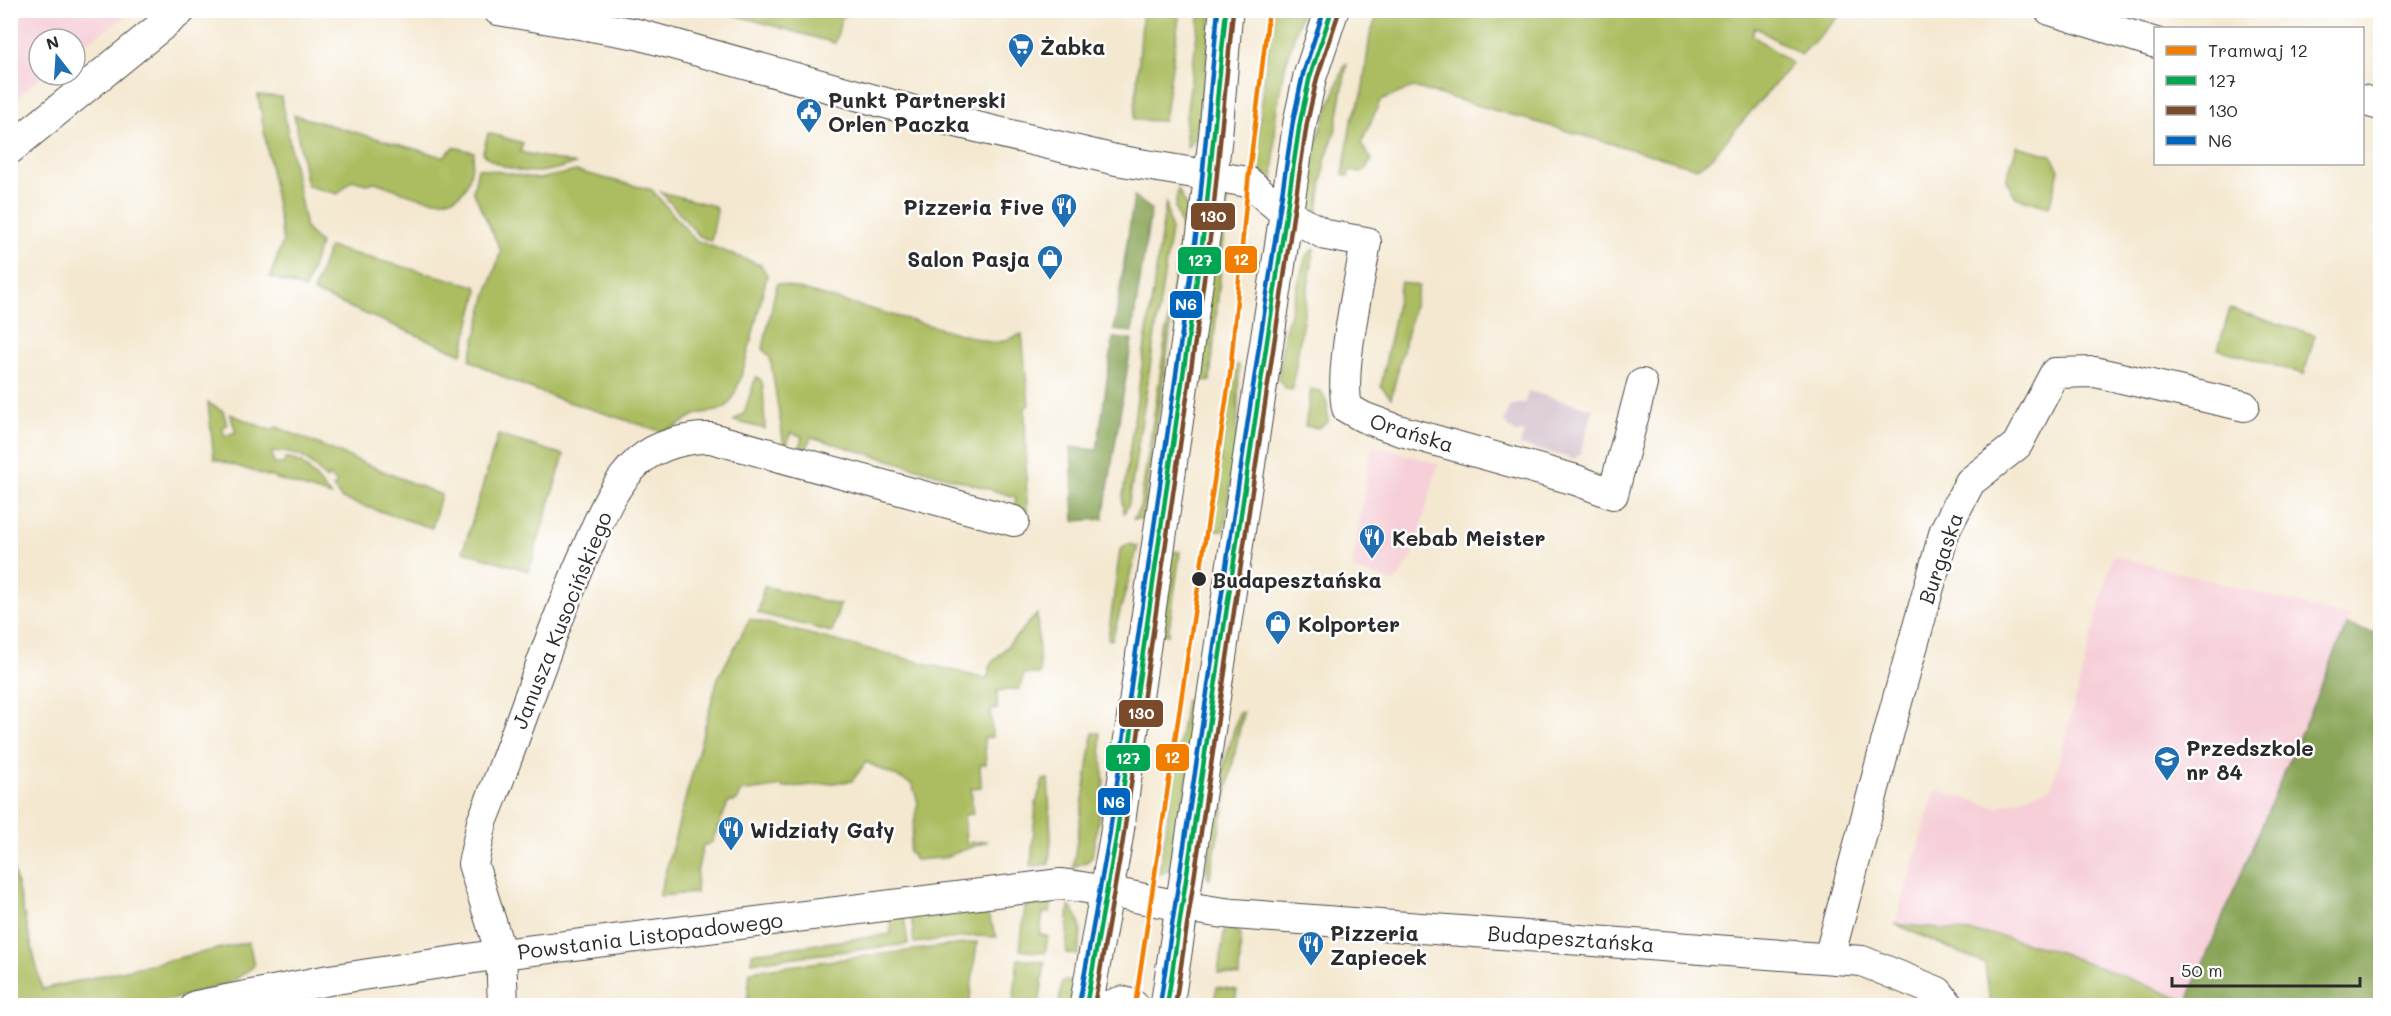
<svg xmlns="http://www.w3.org/2000/svg" width="2391" height="1016" font-family="Mali,sans-serif">
  <style>
    .built { fill: #f6cfd8 }
    .industrial { fill: #d1bdca }
    .green { fill: #abbd61; stroke: #6b7446; stroke-width: 1.5 }
    .forest { fill: #88a457; stroke: #5a6841; stroke-width: 1.5 }
    .lines { fill: none; stroke-linecap: round; stroke-linejoin: round }
    .minor-casing { stroke: #494744; stroke-width: 32 }
    .secondary-casing { stroke: #494744; stroke-width: 35 }
    .minor { stroke: #fff; stroke-width: 30 }
    .secondary { stroke: #fff; stroke-width: 33 }
    .bus-1-casing { stroke: #fff; stroke-width: 9 }
    .bus-2-casing { stroke: #fff; stroke-width: 9 }
    .bus-3-casing { stroke: #fff; stroke-width: 9 }
    .bus-1 { stroke: #00a651; stroke-width: 4.5 }
    .bus-2 { stroke: #7a4b2a; stroke-width: 4.5 }
    .bus-3 { stroke: #0065bd; stroke-width: 4.5 }
    .tram-1-casing { stroke: #fff; stroke-width: 9 }
    .tram-1 { stroke: #f27e00; stroke-width: 4.5 }
    .stop-dot { fill: #2b2b2b; stroke: #fff; stroke-width: 2 }
    .labels { text-anchor: middle; dominant-baseline: central; stroke-width: 5; stroke-linejoin: round; paint-order: stroke }
    .poi-label { font-size: 21px; font-weight: bold; fill: #2b2b2b; stroke: #fff; text-anchor: start }
    .street-label { font-size: 21px; fill: #2b2b2b; stroke: #fff }
    .stop-label { font-size: 21px; font-weight: bold; fill: #2b2b2b; stroke: #fff; text-anchor: start }
    .line-badge { stroke: #fff; stroke-width: 2 }
    .badge-label { font-size: 16px; text-anchor: middle; font-weight: bold; fill: #fff }
  </style>
  <rect width="100%" height="100%" fill="#fff"/>
  <filter id="ink" filterUnits="userSpaceOnUse"><feTurbulence type="fractalNoise" baseFrequency=".0167" numOctaves="2"/><feDisplacementMap in="SourceGraphic" scale="12" xChannelSelector="R" yChannelSelector="G"/><feConvolveMatrix kernelMatrix="1 2 1 2 8 2 1 2 1" color-interpolation-filters="sRGB"/></filter>
  <filter id="wash" filterUnits="userSpaceOnUse"><feTurbulence type="fractalNoise" baseFrequency=".008" numOctaves="4" result="noise"/><feDisplacementMap in="SourceGraphic" scale="24" xChannelSelector="R" yChannelSelector="G"/><feGaussianBlur stdDeviation="1.35" result="paint"/><feColorMatrix in="noise" values="0 0 0 0 0 0 0 0 0 0 0 0 0 0 0 0 0 1.4 0 .05"/><feComposite in="paint" operator="in"/></filter>
  <g filter="url(#wash)">
    <rect width="100%" height="100%" fill="#f4e8d0"/>
    <!-- built -->
    <g class="built">
      <path d="M11 10H134V11L75 50V39H39V75H43L11 103Z"/>
      <path d="M1381 447 1438 464 1413 556 1395 582 1352 569 1371 448Z"/>
      <path d="M2113 555 2350 617 2187 1001 2060 952 1997 935 1895 924 1935 790 1996 807 2052 787Z"/>
    </g>
    <!-- industrial -->
    <path class="industrial" d="M1528 391 1593 409 1581 453 1574 459 1520 445 1524 432 1515 433 1504 422 1509 406 1525 403Z"/>
    <!-- green -->
    <g class="green">
      <path d="M1836 10 1842 13 1801 55 1755 27 1752 35 1792 64 1710 159 1697 168 1413 87 1380 101 1361 144 1372 160 1362 173 1349 171 1348 176 1343 175 1351 122 1362 95 1370 35 1379 11Z"/>
      <path d="M720 11H854L842 17 835 43Z"/>
      <path d="M1143 11H1180L1164 121 1134 120Z"/>
      <path d="M1200 11H1212L1199 122 1195 139 1187 147 1185 125Z"/>
      <path d="M1272 11H1302L1283 73 1276 114 1273 184 1255 163Z"/>
      <path d="M1345 64H1347L1335 132 1325 160 1317 218C1311 212 1304 208 1304 199 1304 162 1332 101 1345 64Z"/>
      <path d="M258 95 281 97 306 229 320 244 305 289 270 277 283 241Z"/>
      <path d="M294 115 443 157 454 147 474 152C472 163 471 179 465 188 449 215 399 190 375 182L366 184 352 180 338 194 307 186Z"/>
      <path d="M488 133 523 143 520 152 576 164C564 166 550 172 538 172 524 173 489 165 483 152Z"/>
      <path d="M2017 146 2051 155 2059 170 2049 207 2016 197 2006 180Z"/>
      <path d="M478 168 539 179 576 171 652 190 695 240 761 265 767 275C761 298 741 395 727 406 716 415 704 410 693 416 680 423 675 430 660 431L553 397 507 379 470 360 486 297 501 251 473 191Z"/>
      <path d="M1229 183 1210 381 1194 379 1217 193Z"/>
      <path d="M1178 189 1188 209 1143 519H1133L1140 508 1182 229 1175 208Z"/>
      <path d="M661 192 714 206 717 211 711 241 699 236Z"/>
      <path d="M1166 202 1171 230 1129 503 1124 513 1122 502Z"/>
      <path d="M329 247 476 286 478 292 462 354 313 292Z"/>
      <path d="M1314 249 1292 390 1286 389 1278 379 1284 334 1306 256Z"/>
      <path d="M1401 282 1419 286 1391 398 1381 386Z"/>
      <path d="M777 283 989 342H1000L1022 334 1029 405 1025 408 1027 512 1018 513 1014 508 1016 497 811 437 806 450 800 448 802 436 790 433 787 445H784L770 357 763 349Z"/>
      <path d="M2230 309 2315 335 2304 374 2218 349Z"/>
      <path d="M1234 365H1239L1237 442 1224 531 1210 529Z"/>
      <path d="M756 377 761 380 763 386 765 429 734 421 744 413Z"/>
      <path d="M1311 390 1321 391 1327 404 1328 422 1319 428 1305 426Z"/>
      <path d="M208 403 223 411 227 425 222 427 225 436 236 432 230 414 270 430 277 427 441 495 432 528 342 499 333 488 337 484 330 476 326 479C308 459 301 451 272 452L274 464H284L285 458 300 462 309 470 331 496 214 459Z"/>
      <path d="M498 435 564 455 529 571 463 551Z"/>
      <path d="M1128 544 1138 546 1112 640 1108 639 1120 550Z"/>
      <path d="M1168 551 1180 552 1168 635 1163 634Z"/>
      <path d="M764 586 840 605 832 632 758 613Z"/>
      <path d="M1037 614 1040 674H1024L1019 689 997 691V709L991 711 992 737 984 738 986 764 980 765 981 787 971 788 973 814 964 815 966 843 988 841 942 858 915 860 909 851 918 802 912 784 866 762 852 781 783 788 782 786 740 792 737 801 728 803 712 842 703 846 697 872 696 893 659 896 718 678 750 619 986 679 989 674V666Z"/>
      <path d="M1186 700 1199 702 1175 863 1162 874 1159 873Z"/>
      <path d="M1239 712 1243 713 1209 880 1206 869 1216 795Z"/>
      <path d="M1093 733H1100L1104 784 1092 857 1088 861 1073 867Z"/>
      <path d="M1048 779 1051 838 1049 864 1031 866 1036 803 1043 780Z"/>
      <path d="M10 856 42 989 249 942 254 966 232 982 153 1005H11Z"/>
      <path d="M1052 897 1050 913H1043L1040 935 1048 936 1045 953 1020 950 1025 907 1035 901Z"/>
      <path d="M1069 906C1085 921 1081 935 1078 955L1066 953Z"/>
      <path d="M973 907 987 914 997 937 975 936 914 943 911 914Z"/>
      <path d="M904 916 908 944 752 962V953L891 934 890 917Z"/>
      <path d="M1895 924 1997 935 2059 952 2187 1001 2190 1005H1990L1985 964Z"/>
      <path d="M1225 927 1236 930 1241 934 1239 976 1218 973Z"/>
      <path d="M977 942 969 1005H747L750 971Z"/>
      <path d="M1018 959 1045 962 1039 1005H1013Z"/>
      <path d="M1062 981 1075 982 1072 1005 1059 1006Z"/>
      <path d="M1217 987 1237 990 1235 1002 1230 1005H1213Z"/>
    </g>
    <!-- forest -->
    <g class="forest">
      <path d="M1134 196 1151 209 1132 332 1114 330Z"/>
      <path d="M1113 338 1132 340 1103 519 1074 521 1071 447 1097 450Z"/>
      <path d="M2347 625 2380 634V1005H2190L2187 1001Z"/>
    </g>
  </g>
  <g filter="url(#ink)">
    <g class="lines">
      <!-- minor casing -->
      <g class="minor-casing">
        <g id="minor">
          <path d="M498 10 637 34 943 119 1116 160 1248 182 1285 213 1326 235 1366 242C1359 286 1339 368 1347 408L1363 417 1398 430 1576 480 1613 494 1642 384"/>
          <path d="M2050 10 2156 43"/>
          <path d="M2362 100 2380 105"/>
          <path d="M10 149 181 10"/>
          <path d="M1829 958 1895 709 1945 530 1970 482 2017 445 2055 373 2095 372 2244 406"/>
          <path d="M196 1006 329 980 501 954 1060 884C1119 891 1175 908 1234 914L1862 961 1938 992 1949 1006"/>
          <path d="M503 1006 501 954 473 864 482 822C518 735 545 645 583 558 598 524 610 487 639 461 657 445 688 437 711 438L1014 521"/>
        </g>
      </g>
      <!-- secondary casing -->
      <g class="secondary-casing">
        <g id="secondary">
          <path d="M1086 1006 1116 839 1205 223 1216 131 1226 10"/>
          <path d="M1113 1006 1122 1003 1132 1006"/>
          <path d="M1167 1006 1300 122 1310 76 1332 10"/>
        </g>
      </g>
      <!-- minor -->
      <use href="#minor" class="minor"/>
      <!-- secondary -->
      <use href="#secondary" class="secondary"/>
      <!-- bus-1 casing -->
      <g class="bus-1-casing">
        <g id="bus-1">
          <path d="M1086 1006 1116 839 1205 223 1226 10"/>
          <path d="M1167 1006 1300 122 1310 76 1332 10"/>
        </g>
      </g>
      <!-- bus-2 casing -->
      <g class="bus-2-casing">
        <g id="bus-2">
          <path d="M1094 1006 1123 840 1212 224 1233 11"/>
          <path d="M1175 1006 1307 123 1317 78 1339 12"/>
        </g>
      </g>
      <!-- bus-3 casing -->
      <g class="bus-3-casing">
        <g id="bus-3">
          <path d="M1079 1005 1109 838 1198 222 1218 10"/>
          <path d="M1160 1005 1293 121 1303 74 1324 10"/>
        </g>
      </g>
      <!-- bus-1 -->
      <use href="#bus-1" class="bus-1"/>
      <!-- bus-2 -->
      <use href="#bus-2" class="bus-2"/>
      <!-- bus-3 -->
      <use href="#bus-3" class="bus-3"/>
      <!-- tram-1 casing -->
      <g class="tram-1-casing">
        <path id="tram-1" d="M1135 1006 1230 375 1248 182 1269 10"/>
      </g>
      <!-- tram-1 -->
      <use href="#tram-1" class="tram-1"/>
    </g>
  </g>
  <!-- icons -->
  <defs>
    <g id="supermarket-pin" transform="scale(1.35)"><path d="M0 17L-7.5 6A9.5 9.5 0 1 1 7.5 6Z" fill="#1f6fb2" stroke="#fff"/><path d="M-6-5.5h2.5l.6 2H6L4.5 2H-2.5L-4.4-4H-6ZM-1.5 3.2a1.3 1.3 0 1 0 .1 0ZM3 3.2a1.3 1.3 0 1 0 .1 0Z" fill="#fff"/></g>
    <g id="civic-pin" transform="scale(1.35)"><path d="M0 17L-7.5 6A9.5 9.5 0 1 1 7.5 6Z" fill="#1f6fb2" stroke="#fff"/><path d="M-.6-6.5H3V-4.5H.6V-3L4-1V1h2V6H-6V1h2V-1L-.6-3ZM-1.2 2.5V6h2.4V2.5Z" fill="#fff"/></g>
    <g id="restaurant-pin" transform="scale(1.35)"><path d="M0 17L-7.5 6A9.5 9.5 0 1 1 7.5 6Z" fill="#1f6fb2" stroke="#fff"/><path d="M-5-6h1v4h1v-4h1v4h1v-4h1v5L-1.5 .5V6h-2V.5L-5-1ZM5-6V6H3V1.5H1.5Q1.5-4 5-6Z" fill="#fff"/></g>
    <g id="shop-pin" transform="scale(1.35)"><path d="M0 17L-7.5 6A9.5 9.5 0 1 1 7.5 6Z" fill="#1f6fb2" stroke="#fff"/><path d="M-5-2.5h2.3a2.7 3.5 0 0 1 5.4 0H5L5.5 6h-11ZM-1.5-2.5h3a1.5 2.3 0 0 0-3 0Z" fill="#fff"/></g>
    <g id="school-pin" transform="scale(1.35)"><path d="M0 17L-7.5 6A9.5 9.5 0 1 1 7.5 6Z" fill="#1f6fb2" stroke="#fff"/><path d="M0-5L7-2L0 1L-7-2ZM-4 1L0 2.5L4 1V4Q0 6-4 4Z" fill="#fff"/></g>
  </defs>
  <g fill-rule="evenodd">
    <use href="#supermarket-pin" x="1021" y="46"/>
    <use href="#civic-pin" x="809" y="111"/>
    <use href="#restaurant-pin" x="1064" y="206"/>
    <use href="#shop-pin" x="1050" y="258"/>
    <use href="#restaurant-pin" x="1372" y="537"/>
    <use href="#shop-pin" x="1278" y="623"/>
    <use href="#school-pin" x="2167" y="759"/>
    <use href="#restaurant-pin" x="731" y="829"/>
    <use href="#restaurant-pin" x="1311" y="944"/>
  </g>
  <!-- markers -->
  <circle class="stop-dot" cx="1199" cy="579" r="8"/>
  <g class="labels">
    <!-- poi labels -->
    <g class="poi-label">
      <text x="1040" y="46">Żabka</text>
      <text x="828" y="99">Punkt Partnerski<tspan x="828" dy="24">Orlen Paczka</tspan></text>
      <text x="1044" y="206" text-anchor="end">Pizzeria Five</text>
      <text x="1030" y="258" text-anchor="end">Salon Pasja</text>
      <text x="1392" y="537">Kebab Meister</text>
      <text x="1298" y="623">Kolporter</text>
      <text x="2186" y="747">Przedszkole<tspan x="2186" dy="24">nr 84</tspan></text>
      <text x="750" y="829">Widziały Gały</text>
      <text x="1330" y="932">Pizzeria<tspan x="1330" dy="24">Zapiecek</tspan></text>
    </g>
    <!-- street labels -->
    <g class="street-label">
      <text transform="translate(1412 432) rotate(17)">Orańska</text>
      <text transform="translate(1940 558) rotate(-71)">Burgaska</text>
      <text transform="translate(561 620) rotate(-68)">Janusza Kusocińskiego</text>
      <text transform="translate(650 935) rotate(-7)">Powstania Listopadowego</text>
      <text transform="translate(1571 938) rotate(4)">Budapesztańska</text>
    </g>
    <!-- stop labels -->
    <g class="stop-label">
      <text x="1212" y="579">Budapesztańska</text>
    </g>
  </g>
  <g class="line-badge">
    <rect x="1190" y="202" width="46" height="29" rx="6" fill="#7a4b2a"/>
    <rect x="1224" y="245" width="34" height="29" rx="6" fill="#f27e00"/>
    <rect x="1177" y="246" width="45" height="29" rx="6" fill="#00a651"/>
    <rect x="1169" y="290" width="34" height="29" rx="6" fill="#0065bd"/>
    <rect x="1118" y="699" width="46" height="29" rx="6" fill="#7a4b2a"/>
    <rect x="1155" y="743" width="35" height="29" rx="6" fill="#f27e00"/>
    <rect x="1105" y="744" width="46" height="28" rx="6" fill="#00a651"/>
    <rect x="1097" y="787" width="34" height="29" rx="6" fill="#0065bd"/>
  </g>
  <g class="badge-label">
    <text x="1213" y="222">130</text>
    <text x="1241" y="265">12</text>
    <text x="1200" y="266">127</text>
    <text x="1186" y="310">N6</text>
    <text x="1141" y="719">130</text>
    <text x="1172" y="763">12</text>
    <text x="1128" y="764">127</text>
    <text x="1114" y="808">N6</text>
  </g>
  <!-- margin -->
  <rect width="2391" height="1016" fill="none" stroke="#fff" stroke-width="36"/>
  <!-- legend -->
  <rect x="2154" y="27" width="210" height="138" fill="#ffffff" stroke="#aaaaaa" stroke-width="1.5"/>
  <rect x="2166" y="46" width="30" height="9" fill="#f27e00" stroke="#aaaaaa" stroke-width="1.5"/>
  <text x="2208" y="57" font-size="18" fill="#2b2b2b">Tramwaj 12</text>
  <rect x="2166" y="76" width="30" height="9" fill="#00a651" stroke="#aaaaaa" stroke-width="1.5"/>
  <text x="2208" y="87" font-size="18" fill="#2b2b2b">127</text>
  <rect x="2166" y="106" width="30" height="9" fill="#7a4b2a" stroke="#aaaaaa" stroke-width="1.5"/>
  <text x="2208" y="117" font-size="18" fill="#2b2b2b">130</text>
  <rect x="2166" y="136" width="30" height="9" fill="#0065bd" stroke="#aaaaaa" stroke-width="1.5"/>
  <text x="2208" y="147" font-size="18" fill="#2b2b2b">N6</text>
  <!-- north arrow -->
  <g transform="translate(57 57) rotate(343)"><circle r="28" fill="#ffffff" stroke="#aaaaaa" stroke-width="1.5"/>
  <path d="M0-4.5L10 22L0 15L-10 22Z" fill="#1f6fb2"/>
  <text y="-9" font-size="16" font-weight="bold" text-anchor="middle" fill="#2b2b2b">N</text>
  </g>
  <!-- scale -->
  <path d="M2172 977v9h188v-9" fill="none" stroke="#2b2b2b" stroke-width="3"/>
  <text x="2181" y="977" font-size="18" fill="#2b2b2b" stroke="#ffffff" stroke-width="4.5" paint-order="stroke">50 m</text>
</svg>
